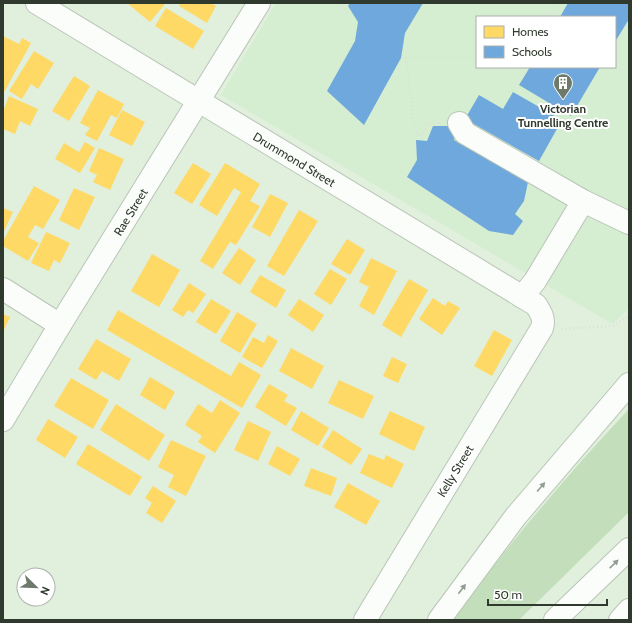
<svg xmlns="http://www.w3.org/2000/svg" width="632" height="623" font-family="Cabin,sans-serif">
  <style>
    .built { fill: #d5edd0; fill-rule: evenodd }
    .green { fill: #c2debb }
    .homes { fill: #ffd966 }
    .schools { fill: #6fa8dc }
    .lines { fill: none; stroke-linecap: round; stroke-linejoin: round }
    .minor-casing { stroke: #bac5b7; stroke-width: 24 }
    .highway-casing { stroke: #bac5b7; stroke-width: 24 }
    .path { stroke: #dbe0da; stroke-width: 2.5; stroke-dasharray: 1 3; stroke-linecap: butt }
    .minor { stroke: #fafdfa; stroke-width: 22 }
    .highway { stroke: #fafdfa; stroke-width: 22 }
    .oneway { fill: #949b94 }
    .labels { text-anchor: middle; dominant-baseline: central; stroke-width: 4; stroke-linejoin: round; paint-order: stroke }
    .poi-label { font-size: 12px; font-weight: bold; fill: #2f392d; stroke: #fff }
    .street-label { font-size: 12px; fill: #2f392d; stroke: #fff }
  </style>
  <rect width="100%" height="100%" fill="#e1efdd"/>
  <!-- built -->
  <path class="built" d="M276 3H629V308L613 324 221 95ZM477 17H615V67H477Z"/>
  <!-- green -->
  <path class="green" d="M629 409V512L519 620H451C507 547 566 476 629 409Z"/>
  <!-- homes -->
  <g class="homes">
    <path d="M127 3H164L165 4 150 22Z"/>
    <path d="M181 3H211L216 6 207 23 179 6Z"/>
    <path d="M166 8 204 31 193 49 155 26Z"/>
    <path d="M3 36 19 44 22 38 31 43 3 94Z"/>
    <path d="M34 51 54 63 38 89 31 84 22 99 9 91Z"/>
    <path d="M74 76 90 86 69 121 52 111Z"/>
    <path d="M98 90 124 104 117 118 111 115 97 141 85 135 90 128 80 123Z"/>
    <path d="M9 96 38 109 30 126 20 121 15 134 3 129V111Z"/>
    <path d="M122 110 145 122 132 146 109 135Z"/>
    <path d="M85 142 95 148 80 173 55 159 64 143 79 152Z"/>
    <path d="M99 148 124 159 110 190 93 182 97 175 89 171Z"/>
    <path d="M193 163 211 174 192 204 174 193Z"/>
    <path d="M225 163 260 184 250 201 260 206 236 245 230 242 213 269 200 261 241 192 234 188 217 216 199 205Z"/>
    <path d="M34 186 60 200 43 229 35 225 28 237 39 243 28 261 3 246V241Z"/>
    <path d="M74 188 95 197 79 230 59 220Z"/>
    <path d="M270 194 288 203 270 237 252 227Z"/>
    <path d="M3 208 13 212 3 233Z"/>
    <path d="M299 210 318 221 284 276 267 266Z"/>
    <path d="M46 232 70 243 60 263 54 260 49 271 31 263Z"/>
    <path d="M347 239 365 250 350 275 331 264Z"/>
    <path d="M239 248 256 260 240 285 222 273Z"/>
    <path d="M152 254 180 270 159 307 131 291Z"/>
    <path d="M371 258 397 271 374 315 359 306 369 287 359 282Z"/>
    <path d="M330 269 347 279 331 305 314 294Z"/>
    <path d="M260 275 286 290 276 308 250 292Z"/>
    <path d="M409 279 428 290 401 337 382 325Z"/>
    <path d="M189 283 206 294 193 313 188 310 183 317 172 310Z"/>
    <path d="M433 298 445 306 448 301 460 308 442 335 419 319Z"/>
    <path d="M211 299 231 311 216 334 196 322Z"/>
    <path d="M299 299 324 315 313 332 288 315Z"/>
    <path d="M118 310 231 376 239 362 261 375 242 408 107 330Z"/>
    <path d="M237 312 257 324 240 353 220 341Z"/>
    <path d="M3 314 10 317 3 332Z"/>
    <path d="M494 330 512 340 492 376 474 366Z"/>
    <path d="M268 335 278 341 262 368 242 357 253 337 264 343Z"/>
    <path d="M96 339 131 359 119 381 102 371 96 380 78 369Z"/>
    <path d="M291 348 324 366 312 389 279 371Z"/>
    <path d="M392 357 407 364 398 383 383 376Z"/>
    <path d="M150 377 175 392 165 410 140 395Z"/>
    <path d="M71 378 109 400 93 429 54 406Z"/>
    <path d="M339 380 374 396 363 419 328 403Z"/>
    <path d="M269 384 288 395 284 401 297 408 286 426 255 407Z"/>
    <path d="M220 400 240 413 215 453 198 442 202 436 185 425 198 404 212 413Z"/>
    <path d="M116 404 165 435 149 461 100 430Z"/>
    <path d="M301 411 329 428 318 446 291 430Z"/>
    <path d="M390 411 425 427 414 451 379 434Z"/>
    <path d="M48 419 78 437 65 458 36 440Z"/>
    <path d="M248 421 271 432 258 461 234 450Z"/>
    <path d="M333 430 362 449 351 465 322 447Z"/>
    <path d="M171 440 206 456 186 496 168 487 174 475 158 467Z"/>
    <path d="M88 444 142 477 130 496 76 464Z"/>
    <path d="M277 446 300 459 290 476 268 464Z"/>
    <path d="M369 454 384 460 386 455 404 464 392 488 360 473Z"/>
    <path d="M311 468 337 478 331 496 304 486Z"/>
    <path d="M348 483 380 501 366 525 334 507Z"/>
    <path d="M153 486 176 501 162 523 146 513 152 503 145 498Z"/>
  </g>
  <!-- schools -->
  <g class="schools">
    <path d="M350 3H423L405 33 401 58 364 125 327 91 355 41 358 22 348 6Z"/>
    <path d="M568 3H629V19L615 42V17H560Z"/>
    <path d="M530 67H600L571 116 519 85Z"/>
    <path d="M513 92 562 120 539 161 465 119 479 95 503 109Z"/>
    <path d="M433 126H454V140L528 182 524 201 515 214 523 221 513 235 489 231 407 177 417 160 416 140 427 141Z"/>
  </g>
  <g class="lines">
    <!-- minor casing -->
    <g class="minor-casing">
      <g id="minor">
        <path id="s1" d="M37 3 536 305C541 313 545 319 542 328L365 620"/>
        <path d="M459 123 465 133 583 201 629 223"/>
        <path d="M3 289 60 325"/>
        <path d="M522 297 535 281 583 201"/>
        <path id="s2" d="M3 420 60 325 259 3"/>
      </g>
    </g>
    <!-- highway casing -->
    <g class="highway-casing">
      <g id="highway">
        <path d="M439 620 516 516 629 384"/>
        <path d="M555 620 629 549"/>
        <path d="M620 620 629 610"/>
      </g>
    </g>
    <!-- path -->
    <g class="path">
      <path d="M339 3 348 15"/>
      <path d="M544 17 559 3"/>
      <path d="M401 58 477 57"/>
      <path d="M406 58 415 131 421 135 428 124 442 123"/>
      <path d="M561 329 613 326 629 316"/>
    </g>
    <!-- minor -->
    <use href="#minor" class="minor"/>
    <!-- highway -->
    <use href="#highway" class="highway"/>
  </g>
  <!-- one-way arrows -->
  <defs><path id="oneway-solid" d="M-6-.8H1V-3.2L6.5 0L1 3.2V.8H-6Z"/></defs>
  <g class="oneway">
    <use href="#oneway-solid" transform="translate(541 487) rotate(-49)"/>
    <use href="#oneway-solid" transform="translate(614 564) rotate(-44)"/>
    <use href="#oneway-solid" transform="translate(462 589) rotate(-53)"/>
  </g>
  <!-- icons -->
  <defs>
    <g id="building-pin" transform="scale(1)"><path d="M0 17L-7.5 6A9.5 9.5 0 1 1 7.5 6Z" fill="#6d796b" stroke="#fff"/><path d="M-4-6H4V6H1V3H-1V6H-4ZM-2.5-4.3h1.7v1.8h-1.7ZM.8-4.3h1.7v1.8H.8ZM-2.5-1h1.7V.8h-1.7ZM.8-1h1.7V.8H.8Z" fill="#fff"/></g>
  </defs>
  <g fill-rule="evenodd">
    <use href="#building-pin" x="563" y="83"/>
  </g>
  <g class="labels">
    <!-- poi labels -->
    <g class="poi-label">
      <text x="563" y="108">Victorian<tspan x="563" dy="14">Tunnelling Centre</tspan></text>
    </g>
    <!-- street labels -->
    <g class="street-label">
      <text stroke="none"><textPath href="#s1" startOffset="301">Drummond Street</textPath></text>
      <text stroke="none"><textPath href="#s2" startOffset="244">Rae Street</textPath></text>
      <text transform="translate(455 471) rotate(-59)">Kelly Street</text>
    </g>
  </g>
  <!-- border -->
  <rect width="632" height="623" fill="none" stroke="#2f392d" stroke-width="8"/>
  <!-- legend -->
  <rect x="476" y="16" width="140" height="52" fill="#ffffff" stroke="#acb0ab"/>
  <rect x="484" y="26" width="20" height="12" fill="#ffd966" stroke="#acb0ab"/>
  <text x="512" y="36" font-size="12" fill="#2f392d">Homes</text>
  <rect x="484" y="46" width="20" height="12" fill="#6fa8dc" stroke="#acb0ab"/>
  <text x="512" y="56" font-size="12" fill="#2f392d">Schools</text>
  <!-- north arrow -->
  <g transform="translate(36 587) rotate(113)"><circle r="19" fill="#ffffff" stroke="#acb0ab"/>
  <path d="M0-3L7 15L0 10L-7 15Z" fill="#6d796b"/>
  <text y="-6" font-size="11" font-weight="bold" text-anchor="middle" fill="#2f392d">N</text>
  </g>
  <!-- scale -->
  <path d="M488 599v6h119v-6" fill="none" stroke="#2f392d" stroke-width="2"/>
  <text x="494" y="599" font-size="12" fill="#2f392d" stroke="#ffffff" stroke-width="3" paint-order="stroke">50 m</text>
</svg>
